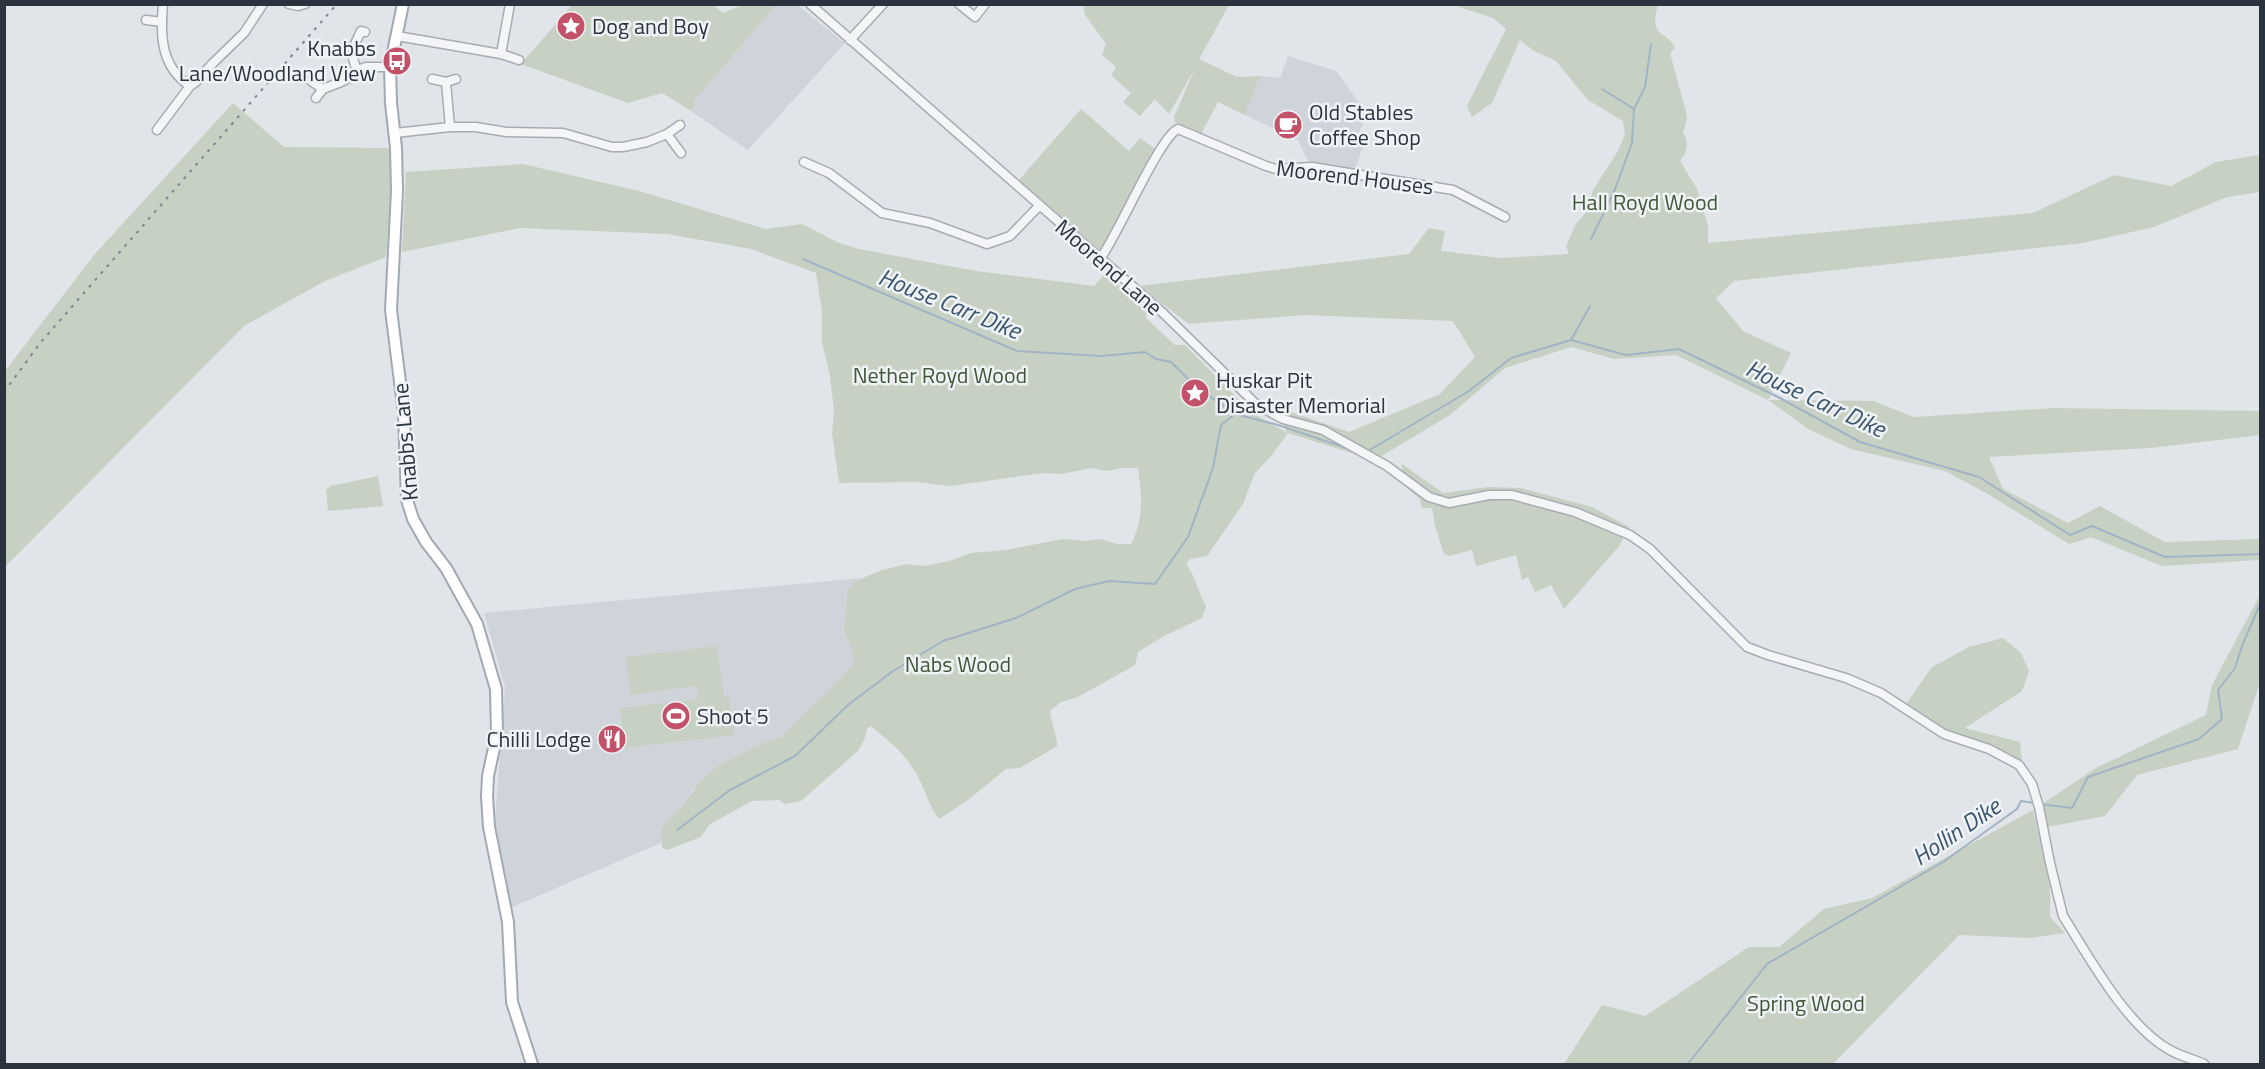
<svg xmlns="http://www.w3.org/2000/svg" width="2265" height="1069" font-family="'Titillium Web',sans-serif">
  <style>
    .built { fill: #cfd4da }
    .green { fill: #c7d1c3 }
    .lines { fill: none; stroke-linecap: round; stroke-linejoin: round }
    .stream { stroke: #a0b4c5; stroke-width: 2 }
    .minor-casing { stroke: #a7abb2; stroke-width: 11 }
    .major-casing { stroke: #a2a9b3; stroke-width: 14 }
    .minor { stroke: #f3f5f7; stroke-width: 8 }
    .major { stroke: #fff; stroke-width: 10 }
    .rail { stroke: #7c8590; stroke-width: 2; stroke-dasharray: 3 6; stroke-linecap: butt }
    .labels { text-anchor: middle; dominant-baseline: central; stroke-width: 5; stroke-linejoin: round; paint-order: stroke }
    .poi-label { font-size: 22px; fill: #2b333e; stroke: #f0f3f6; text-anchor: start }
    .street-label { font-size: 22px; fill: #2b333e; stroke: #f0f3f6 }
    .park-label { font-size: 22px; fill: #41593a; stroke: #f0f3f6 }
    .water-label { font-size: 24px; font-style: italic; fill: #39546e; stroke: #f0f3f6 }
  </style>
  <rect width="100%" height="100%" fill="#e1e4e8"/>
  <!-- built -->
  <g class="built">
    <path d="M776 5H797L845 43 748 150 691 111 696 105 692 102Z"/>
    <path d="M1288 56 1336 71 1367 114 1355 142 1363 146 1355 169 1308 161 1298 140 1245 115 1260 76 1280 78Z"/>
    <path d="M862 578 853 582 844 630 851 648 854 661 840 679 797 723 781 737 770 740 742 755 693 790 682 806 661 828 663 842 510 908 506 875 498 842 495 820 505 687 484 613Z"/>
  </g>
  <!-- green -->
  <g class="green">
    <path d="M572 5H713L723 13 743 5H776L693 102 696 105 691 111 662 93 628 103 521 64Z"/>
    <path d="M1081 5H1229L1199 59 1237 77 1260 76 1245 115 1218 102 1201 134 1175 122 1174 117 1195 68 1169 114 1155 99 1140 116 1123 102 1131 93 1111 75 1116 67 1102 55 1106 44 1084 13V7Z"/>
    <path d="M1453 5H1658C1648 39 1668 30 1675 48L1670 53 1686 112 1687 119 1683 133C1690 143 1687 151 1680 161L1697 189 1708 226V243L2033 213 2114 175 2171 186 2216 162 2260 155V192L2227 197 2154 227 2083 243 1734 281 1716 298 1743 331 1791 353 1768 400 1873 401 1914 417 2054 408 2260 411V435L2151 448 1989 457 2003 489 2068 523 2100 506 2165 542 2260 539V560L2162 566 2091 537 2069 544 1986 493 1945 471 1851 449 1808 429 1768 400 1676 355 1614 359 1571 347 1505 368 1450 415 1380 457 1348 452 1288 433 1271 456 1255 473 1243 504 1207 556 1190 559 1186 564C1196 577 1198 592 1206 606L1202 618 1164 636 1138 652 1135 665 1076 698 1061 702 1050 711C1051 724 1057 733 1057 746L1020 768 1006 769 968 800 939 819C929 806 926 792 918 777 907 755 890 742 871 726L867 729 864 740 858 751 801 801 785 804 779 800 752 801 710 824 701 837 667 850 662 848 661 828 682 806 704 777 721 764 770 740 781 737 840 679 854 661 851 648 844 630 848 589 853 582 882 570 907 564 924 566 949 561 971 553 1006 550 1063 539 1084 541 1101 539 1117 544H1131C1144 520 1142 495 1138 468H1121L1107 471 1091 468 1061 474 1044 473 950 486 916 482 839 483 832 433 834 411 830 376 822 342V311L816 273 751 249 667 234 520 228 402 252 406 172 523 164 639 191 766 229 802 224 839 243 859 249 976 271 1094 286 1105 274 1147 308 1146 318 1175 345H1185L1251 412 1287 433 1279 408 1349 432 1440 394 1475 357 1453 321 1304 315 1189 324 1139 286 1409 254 1429 228 1445 231 1441 251 1501 258 1569 254 1566 246 1576 224 1588 210 1593 190 1618 151 1625 134 1623 121 1588 100 1556 61 1534 51 1520 40 1492 103 1472 117 1467 106 1506 29 1493 18Z"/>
    <path d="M233 103 284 147 389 148 392 176 386 257 325 281 244 326 5 567V371L94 255Z"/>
    <path d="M1081 109 1129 151 1140 138 1157 150 1100 250 1019 180Z"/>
    <path d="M1402 464 1443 493 1488 487 1521 488 1592 507 1629 527 1620 545 1564 609 1551 585 1535 592 1528 577 1522 580 1516 555 1476 566 1472 550 1449 556 1444 554 1435 526 1432 508H1422L1420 499 1401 483Z"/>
    <path d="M378 476 383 506 328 511 326 490 331 486Z"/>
    <path d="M2260 595V682L2238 749 2137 775 2105 816 2047 827 2044 803 2096 768 2206 715 2212 685Z"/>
    <path d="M2003 638 2021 653 2029 671 2022 691 1965 728 2020 742 2022 762 1945 731 1906 704 1932 667 1969 647Z"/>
    <path d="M717 646 724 696H729L734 735 625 748 620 708 698 699 696 686 630 695 626 657Z"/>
    <path d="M2033 810 2050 884V917L2065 933 2030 938 1959 935 1833 1064H1564L1602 1005 1645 1016 1749 947H1779L1824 909 1872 898Z"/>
  </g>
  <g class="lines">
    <!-- stream -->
    <g class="stream">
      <path d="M1602 89 1634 109"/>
      <path d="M1591 239 1614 192 1632 143 1634 109 1645 87 1651 44"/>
      <path d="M803 259 1017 351 1101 356 1145 352 1156 359 1171 362 1195 386 1235 414 1278 425 1349 449"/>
      <path d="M1571 340 1590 306"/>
      <path d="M1368 451 1469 391 1511 358 1571 340 1626 355 1679 349 1778 397 1860 442 1979 477 2070 535 2092 526 2165 557 2260 554"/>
      <path d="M2040 804 2072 808 2088 777 2199 739 2222 719 2218 690 2235 668 2242 646 2260 604"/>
      <path d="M677 830 730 790 795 756 848 705 893 671 943 641 1016 618 1075 589 1109 581 1155 584 1188 537 1213 468 1221 425 1235 414"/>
      <path d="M1688 1064 1767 964 1943 862 2017 809 2021 801 2034 803"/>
    </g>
    <!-- minor casing -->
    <g class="minor-casing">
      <g id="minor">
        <path d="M163 4C160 36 161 67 190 86"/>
        <path d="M289 4 298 6 305 4"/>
        <path d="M810 4 1163 313 1257 405 1283 419 1323 430 1387 466 1429 497 1449 503 1489 495H1512L1575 512 1630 535 1650 549 1747 647 1768 655 1846 678 1881 693 1944 734 1989 749 2019 765 2032 784 2039 807 2050 863 2063 916C2089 957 2127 1027 2170 1050 2180 1056 2193 1059 2204 1064"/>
        <path d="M959 4 975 17 985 4"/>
        <path d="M146 20 162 22"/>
        <path d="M397 36 501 54 519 60"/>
        <path d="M850 40 883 4"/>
        <path d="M501 54 510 4"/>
        <path d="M357 70C349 52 353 48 361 31L365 32"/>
        <path d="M432 79 446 82 456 79"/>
        <path d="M311 81 323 89"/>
        <path d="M446 82 450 127"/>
        <path d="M316 98 323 89 341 82 351 77 357 70 366 67H390"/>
        <path d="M157 130 190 86 196 82 213 63 244 33 263 4"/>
        <path d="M395 133 450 127H476L506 132 563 133 612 147H623L647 142 667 134 681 153"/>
        <path d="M667 134 680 125"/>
        <path d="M804 162 829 173 882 213 930 223 987 244 1010 236 1039 206"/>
        <path d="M1100 259C1117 237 1160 136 1178 129L1266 166 1276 169 1312 167 1453 190 1505 217"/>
      </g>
    </g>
    <!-- major casing -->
    <g class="major-casing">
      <path id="major" d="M403 4 390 67 391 103 396 148 397 191 391 310 404 414 407 500 413 519 426 542 446 568 477 624 496 689 497 734 488 776 487 796 489 827 508 922 512 1002 532 1064"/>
    </g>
    <!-- minor -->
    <use href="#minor" class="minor"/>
    <!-- major -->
    <use href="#major" class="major"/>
    <!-- rail -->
    <path class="rail" d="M4 392 41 342 337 4"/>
  </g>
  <!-- icons -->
  <defs>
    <g id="sight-disc" transform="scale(1.5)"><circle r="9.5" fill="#c15269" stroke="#f0f3f6"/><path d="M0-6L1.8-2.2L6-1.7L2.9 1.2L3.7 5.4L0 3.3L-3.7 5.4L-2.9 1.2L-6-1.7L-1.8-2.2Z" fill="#fff"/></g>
    <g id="bus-disc" transform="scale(1.5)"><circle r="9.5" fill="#c15269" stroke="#f0f3f6"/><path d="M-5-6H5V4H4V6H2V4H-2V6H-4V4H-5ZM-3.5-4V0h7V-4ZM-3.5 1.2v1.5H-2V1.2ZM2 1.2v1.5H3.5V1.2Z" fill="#fff"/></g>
    <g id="cafe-disc" transform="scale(1.5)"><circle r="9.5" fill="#c15269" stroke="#f0f3f6"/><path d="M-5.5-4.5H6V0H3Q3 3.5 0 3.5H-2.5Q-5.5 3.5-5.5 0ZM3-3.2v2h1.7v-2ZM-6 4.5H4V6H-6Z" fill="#fff"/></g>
    <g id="stadium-disc" transform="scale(1.5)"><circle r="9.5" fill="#c15269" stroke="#f0f3f6"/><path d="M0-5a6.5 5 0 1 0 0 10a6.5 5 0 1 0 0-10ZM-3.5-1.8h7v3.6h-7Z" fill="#fff"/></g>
    <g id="restaurant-disc" transform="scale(1.5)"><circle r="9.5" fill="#c15269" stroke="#f0f3f6"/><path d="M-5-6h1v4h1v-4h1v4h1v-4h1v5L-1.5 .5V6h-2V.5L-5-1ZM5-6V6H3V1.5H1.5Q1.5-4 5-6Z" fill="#fff"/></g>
  </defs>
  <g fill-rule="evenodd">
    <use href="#sight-disc" x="571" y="26"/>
    <use href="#bus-disc" x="397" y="61"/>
    <use href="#cafe-disc" x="1288" y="125"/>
    <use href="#sight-disc" x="1195" y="393"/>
    <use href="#stadium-disc" x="676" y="716"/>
    <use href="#restaurant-disc" x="612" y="739"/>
  </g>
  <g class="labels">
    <!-- poi labels -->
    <g class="poi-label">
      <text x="592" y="26">Dog and Boy</text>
      <text x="376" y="48" text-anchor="end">Knabbs<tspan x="376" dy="25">Lane/Woodland View</tspan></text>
      <text x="1309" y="112">Old Stables<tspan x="1309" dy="25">Coffee Shop</tspan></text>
      <text x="1216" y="380">Huskar Pit<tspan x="1216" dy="25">Disaster Memorial</tspan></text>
      <text x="697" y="716">Shoot 5</text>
      <text x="591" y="739" text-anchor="end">Chilli Lodge</text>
    </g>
    <!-- street labels -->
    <g class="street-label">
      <text transform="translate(1355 177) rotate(7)">Moorend Houses</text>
      <text transform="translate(1109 267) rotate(41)">Moorend Lane</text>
      <text transform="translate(405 442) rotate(-95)">Knabbs Lane</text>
    </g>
    <!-- park labels -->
    <g class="park-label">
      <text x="1645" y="202">Hall Royd Wood</text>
      <text x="940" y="375">Nether Royd Wood</text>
      <text x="958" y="664">Nabs Wood</text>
      <text x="1806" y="1003">Spring Wood</text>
    </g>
    <!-- water labels -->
    <g class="water-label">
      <text transform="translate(950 303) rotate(22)">House Carr Dike</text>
      <text transform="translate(1816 398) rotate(25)">House Carr Dike</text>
      <text transform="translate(1956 831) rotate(-34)">Hollin Dike</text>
    </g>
  </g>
  <!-- border -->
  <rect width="2265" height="1069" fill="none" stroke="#2b333e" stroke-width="12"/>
</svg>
